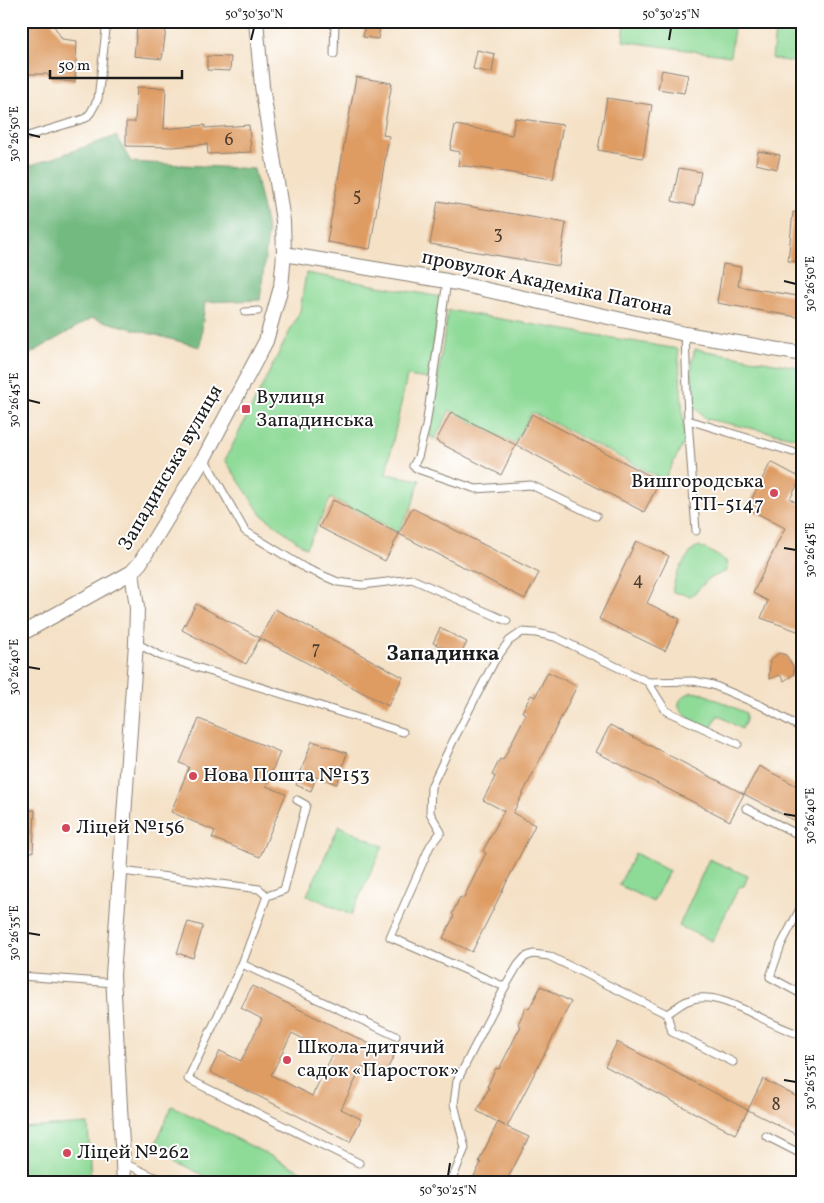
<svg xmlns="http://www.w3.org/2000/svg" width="824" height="1203" font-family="Vollkorn,serif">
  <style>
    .green { fill: #8eda97; stroke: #557b5a }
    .forest { fill: #72ba80; stroke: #476b4e }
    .building { fill: #de9c64; fill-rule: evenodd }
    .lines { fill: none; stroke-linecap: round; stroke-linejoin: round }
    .lane-casing { stroke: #887e71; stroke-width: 9 }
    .street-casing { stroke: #887e71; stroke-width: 16 }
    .lane { stroke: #fff; stroke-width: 7 }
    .street { stroke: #fff; stroke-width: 14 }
    .ticks { fill: none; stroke: #1c1c1c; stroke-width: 2 }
    .poi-dot { fill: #d1495b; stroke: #fff; stroke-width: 2 }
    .labels { text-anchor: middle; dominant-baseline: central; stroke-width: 4; stroke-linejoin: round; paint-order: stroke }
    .number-label { font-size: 18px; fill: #4c3c2e }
    .street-label { font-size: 20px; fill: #1c1c1c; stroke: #fff }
    .poi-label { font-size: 20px; fill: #1c1c1c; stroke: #fff; text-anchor: start }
    .neighbourhood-label { font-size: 21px; font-weight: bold; fill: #1c1c1c; stroke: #fff }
    .neatline { fill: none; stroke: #1c1c1c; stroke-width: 2 }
    .ticks-label { font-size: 12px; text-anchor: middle; fill: #1c1c1c }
  </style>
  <rect width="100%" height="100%" fill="#fff"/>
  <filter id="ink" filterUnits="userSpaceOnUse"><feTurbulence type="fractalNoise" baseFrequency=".02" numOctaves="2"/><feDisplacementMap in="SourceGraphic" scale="10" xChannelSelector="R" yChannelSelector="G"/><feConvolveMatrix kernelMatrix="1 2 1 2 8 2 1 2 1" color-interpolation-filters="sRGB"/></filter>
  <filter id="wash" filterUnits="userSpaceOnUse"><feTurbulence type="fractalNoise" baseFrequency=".0096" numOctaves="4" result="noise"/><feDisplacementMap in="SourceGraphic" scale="20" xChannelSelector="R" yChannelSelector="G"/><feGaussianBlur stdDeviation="1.12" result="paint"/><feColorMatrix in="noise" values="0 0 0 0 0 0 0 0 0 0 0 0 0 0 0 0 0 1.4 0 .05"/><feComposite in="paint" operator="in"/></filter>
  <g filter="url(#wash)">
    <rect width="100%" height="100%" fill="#f4e1c6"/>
    <!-- green -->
    <g class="green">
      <path d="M625 21H735L730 56 623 41Z"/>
      <path d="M776 21H803V63L772 59Z"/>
      <path d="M306 273 441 297 428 379 407 376 386 474 420 480 412 506 398 532 331 498 306 548 261 514 225 460 300 311Z"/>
      <path d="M448 310 678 349 685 441 664 480 532 412 514 444 450 410 435 439 429 436Z"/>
      <path d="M695 349 803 368V439L706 419 694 407 691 364Z"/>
      <path d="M699 546 708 550 726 561 727 571 708 579 700 588 691 596 673 592C671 581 688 550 699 546Z"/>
      <path d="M692 692 704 694 746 713V721L741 729 718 715 712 727H709C692 722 661 705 692 692Z"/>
      <path d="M339 826 383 846 351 915 307 895Z"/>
      <path d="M635 853 669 871 653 902 619 885Z"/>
      <path d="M709 859 748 876 744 886 739 887 712 941 679 926Z"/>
      <path d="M172 1106 322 1182H216L177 1162 163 1148 155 1145Z"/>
      <path d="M88 1124 91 1182H21V1128Z"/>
    </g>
    <!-- forest -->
    <path class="forest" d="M116 136 131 162 254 169 268 233 260 300 205 302 200 347 92 318 21 359V169Z"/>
    <g id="blocks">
      <!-- building -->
      <g class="building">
        <path d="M21 21H51L62 39 77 41 75 82 52 80 47 74H21Z"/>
        <path d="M365 21 381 22 378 39 363 37Z"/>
        <path d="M137 27 166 29 162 59 134 56Z"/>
        <path d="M477 50 495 54 492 73 473 69Z"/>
        <path d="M207 56 231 57 230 71 207 70Z"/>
        <path d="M662 70 688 75 684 93 658 89Z"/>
        <path d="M356 77 392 83 383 135 389 136 370 249 327 242Z"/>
        <path d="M137 87 166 88 164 129 205 125V128L249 125 251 152 208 154 207 144 173 147 126 146V122H135Z"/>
        <path d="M607 98 652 105 643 158 598 150Z"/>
        <path d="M515 118 563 125 553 179 458 165 460 152 450 150 455 125 512 135Z"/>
        <path d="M758 151 780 155 777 169 756 164Z"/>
        <path d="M679 168 701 172 694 206 672 201Z"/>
        <path d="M438 201 566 223 559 266 430 244Z"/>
        <path d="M793 212 803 213V262L788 261Z"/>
        <path d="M723 264 741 267 738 286 803 297V318L717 303Z"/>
        <path d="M451 412 516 445 532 414 660 481 644 512 516 445 501 475 436 441Z"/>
        <path d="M771 462 801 478 790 499 803 506V633L761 618 768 601 753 593 785 528 747 508Z"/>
        <path d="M333 500 399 534 385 561 319 527Z"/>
        <path d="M412 508 539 573 525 599 399 534Z"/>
        <path d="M636 541 669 556 647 603 680 619 665 651 599 619Z"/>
        <path d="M196 604 260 638 246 664 182 630Z"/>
        <path d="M275 609 403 677 388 706 260 638Z"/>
        <path d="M440 628 467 642 460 656 433 643Z"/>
        <path d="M779 653 786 655 793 666 794 674 784 681 780 675 769 679 770 661Z"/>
        <path d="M548 672 577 686 513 813 535 825 472 952 443 938 454 916 452 914 460 897 463 899 486 853 483 851 504 811 483 800 495 777 492 775 500 759 503 760 526 714 522 712 531 695 535 697Z"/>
        <path d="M199 719 280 752 266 786 286 794 260 857 212 838 215 831 171 812 189 767 180 763Z"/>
        <path d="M610 725 744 794 730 821 596 752Z"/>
        <path d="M312 741 347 753 337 784 316 777 311 791 296 785Z"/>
        <path d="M759 766 803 789V825L744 794Z"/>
        <path d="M21 810H35L33 852H21Z"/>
        <path d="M188 922 203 926 193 958 177 953Z"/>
        <path d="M252 986 394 1056 383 1077 362 1067 341 1109 361 1119 350 1142 210 1072 220 1051 241 1061 262 1019 241 1008ZM292 1033 333 1054 312 1096 271 1075Z"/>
        <path d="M541 986 571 1002 507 1127 529 1137 506 1182H471L481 1163 479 1161 498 1122 505 1126 477 1111 489 1088 487 1087 496 1068 499 1069 521 1026 518 1024 526 1007 529 1009Z"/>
        <path d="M617 1042 748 1110 735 1134 605 1066Z"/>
        <path d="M763 1079 803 1100V1138L748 1110Z"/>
      </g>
    </g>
  </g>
  <g filter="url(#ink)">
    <use href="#blocks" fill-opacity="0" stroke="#887e71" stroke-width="1"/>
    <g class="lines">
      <!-- lane casing -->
      <g class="lane-casing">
        <g id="lane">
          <path d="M90 21 106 24"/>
          <path d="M332 21 335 22 334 54"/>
          <path d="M21 138 77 121 86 118 91 112 98 99 107 21"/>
          <path d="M447 281 426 426 418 457 413 466 420 470 476 489 531 485 596 516"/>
          <path d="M245 312 258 311"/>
          <path d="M685 334 688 420 696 531"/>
          <path d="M688 420 793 452"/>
          <path d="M204 458 245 531 305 568 338 582 362 585 412 579 507 621"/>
          <path d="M136 643 161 656 403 732"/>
          <path d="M648 682 666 711 738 744"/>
          <path d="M746 808 803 837"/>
          <path d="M122 871 259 889 267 896 284 890 306 805 297 800"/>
          <path d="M267 896 242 964 188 1079 359 1163"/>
          <path d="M803 903 781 945 770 977 803 995"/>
          <path d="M242 964 396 1036"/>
          <path d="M21 976 114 983"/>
          <path d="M505 987 390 937 430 846 441 832 430 813 431 787 451 745 494 662 509 641 522 632 536 633 555 637 648 682 694 681 713 685 762 706 803 729"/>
          <path d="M667 1014 672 1032 733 1062"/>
          <path d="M766 1136 803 1155"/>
          <path d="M124 1163 165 1182"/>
          <path d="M451 1182 465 1148 454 1104 457 1081 505 987 518 965 525 957 533 954 549 956 667 1014C674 1010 680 1004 687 1001 721 986 768 1028 803 1035"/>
        </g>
      </g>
      <!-- street casing -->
      <g class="street-casing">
        <g id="street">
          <path d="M284 254 447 281 685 334 803 354"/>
          <path d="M21 634 132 572 140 563 204 458 266 341 281 287 284 254 283 221 262 86 256 21"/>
          <path d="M124 1182 113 975 136 643 137 608 132 572"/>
        </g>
      </g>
      <!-- lane -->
      <use href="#lane" class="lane"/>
      <!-- street -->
      <use href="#street" class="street"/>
    </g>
  </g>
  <!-- ticks -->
  <path class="ticks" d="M251 40 254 28M669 40 671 28M28 134 40 137M784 281 796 284M28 400 40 403M784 548 796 550M28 667 40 669M784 814 796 816M28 933 40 935M784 1080 796 1082M448 1176 450 1163"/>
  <!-- markers -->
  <g class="poi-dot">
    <rect x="241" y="404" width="10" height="10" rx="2.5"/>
    <circle cx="774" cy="493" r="5"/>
    <circle cx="193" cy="776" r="5"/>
    <circle cx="66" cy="828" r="5"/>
    <circle cx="287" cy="1060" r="5"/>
    <circle cx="67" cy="1153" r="5"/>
  </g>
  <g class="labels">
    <!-- number labels -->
    <g class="number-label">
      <text x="229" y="140">6</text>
      <text x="357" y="196">5</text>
      <text x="498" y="234">3</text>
      <text x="638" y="580">4</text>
      <text x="316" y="649">7</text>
      <text x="776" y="1105">8</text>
    </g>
    <!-- street labels -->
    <g class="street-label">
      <text transform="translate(547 284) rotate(12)">провулок Академіка Патона</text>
      <text transform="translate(171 468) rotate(-60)">Западинська вулиця</text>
    </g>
    <!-- poi labels -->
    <g class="poi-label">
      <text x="256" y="398">Вулиця<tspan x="256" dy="23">Западинська</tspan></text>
      <text x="764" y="482" text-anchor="end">Вишгородська<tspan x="764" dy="23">ТП-5147</tspan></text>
      <text x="203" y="776">Нова Пошта №153</text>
      <text x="76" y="828">Ліцей №156</text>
      <text x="297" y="1048">Школа-дитячий<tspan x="297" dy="23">садок «Паросток»</tspan></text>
      <text x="77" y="1153">Ліцей №262</text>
    </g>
    <!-- neighbourhood labels -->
    <g class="neighbourhood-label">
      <text x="443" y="654">Западинка</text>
    </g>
  </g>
  <!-- margin -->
  <rect width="824" height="1203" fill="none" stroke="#fff" stroke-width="55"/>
  <!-- scale -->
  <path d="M50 70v8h132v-8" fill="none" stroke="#1c1c1c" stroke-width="2.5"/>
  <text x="58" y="70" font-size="15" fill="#1c1c1c" stroke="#ffffff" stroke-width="4" paint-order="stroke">50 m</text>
  <rect x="28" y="28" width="768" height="1148" class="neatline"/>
  <g class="ticks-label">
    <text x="254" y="18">50°30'30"N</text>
    <text x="671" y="18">50°30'25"N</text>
    <text transform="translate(14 134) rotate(-90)" y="4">30°26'50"E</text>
    <text transform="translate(810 284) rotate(-90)" y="4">30°26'50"E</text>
    <text transform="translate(14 400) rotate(-90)" y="4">30°26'45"E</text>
    <text transform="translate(810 550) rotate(-90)" y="4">30°26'45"E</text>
    <text transform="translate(14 667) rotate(-90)" y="4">30°26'40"E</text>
    <text transform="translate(810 816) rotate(-90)" y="4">30°26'40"E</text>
    <text transform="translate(14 933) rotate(-90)" y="4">30°26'35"E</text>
    <text transform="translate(810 1082) rotate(-90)" y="4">30°26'35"E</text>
    <text x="448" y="1194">50°30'25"N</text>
  </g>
</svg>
